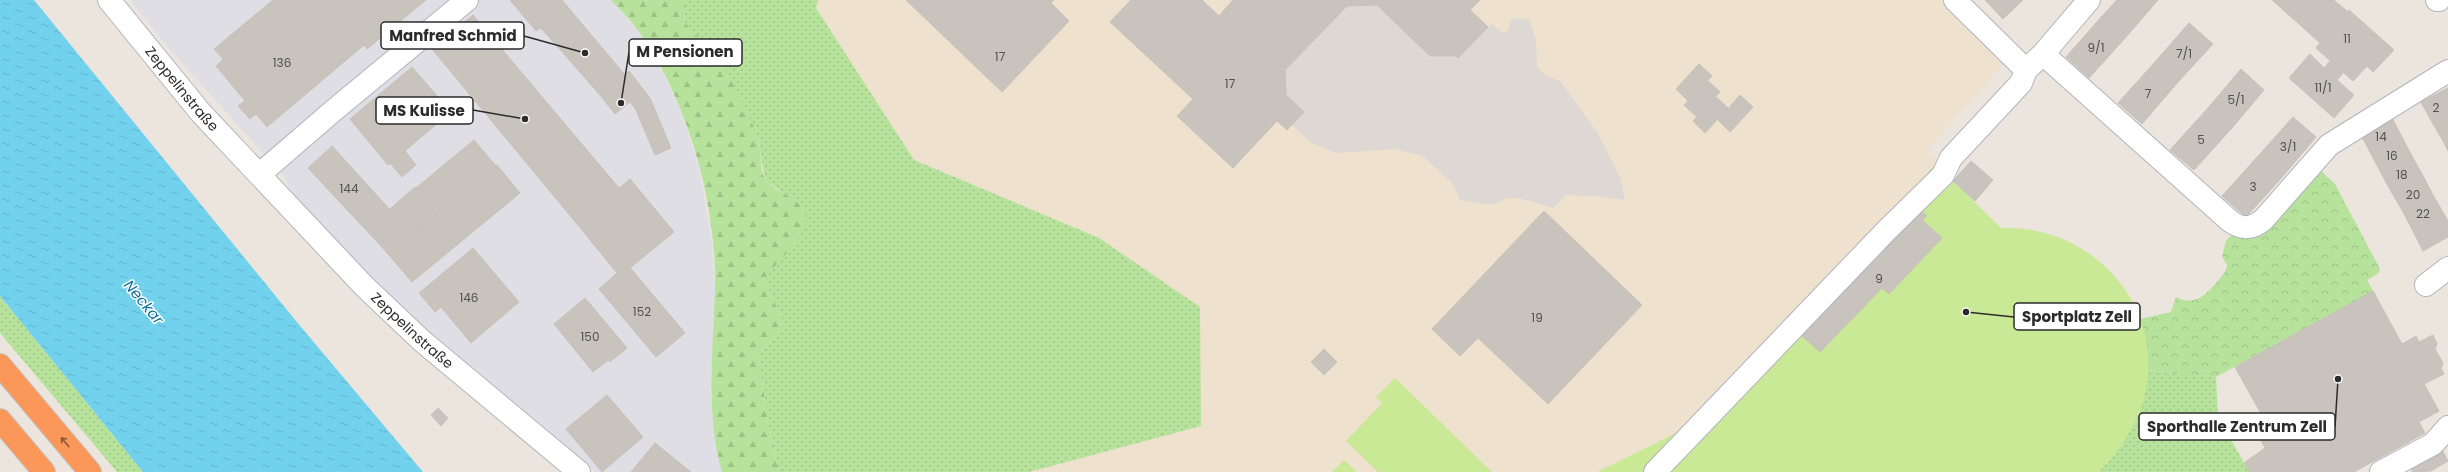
<svg xmlns="http://www.w3.org/2000/svg" width="2448" height="472" font-family="Poppins,sans-serif">
  <style>
    .industrial { fill: #dfdee5 }
    .education { fill: #eee1cd }
    .grass { fill: url(#grass-dots) }
    .forest { fill: url(#forest-firs) }
    .park { fill: url(#park-crowns) }
    .pitch { fill: #cae996 }
    .plaza { fill: #ddd8d4 }
    .water { fill: url(#water-ripples) }
    .building { fill: #c8c3bc; stroke: #c8c1b7 }
    .lines { fill: none; stroke-linecap: round; stroke-linejoin: round }
    .minor-casing { stroke: #b1b4be; stroke-width: 24 }
    .highway-casing { stroke: #c4c4c4; stroke-width: 24 }
    .minor { stroke: #fff; stroke-width: 22 }
    .highway { stroke: #fb9759; stroke-width: 22 }
    .oneway { stroke: #895c40 }
    .labels { text-anchor: middle; dominant-baseline: central; stroke-width: 3; stroke-linejoin: round; paint-order: stroke }
    .number-label { font-size: 12px; fill: #52514f }
    .street-label { font-size: 14px; fill: #2b2b2b; stroke: #fff }
    .water-label { font-size: 15px; font-style: italic; fill: #10719a; stroke: #fff }
    .leader { fill: none; stroke: #2b2b2b; stroke-width: 1.5 }
    .callout-dot { fill: #2b2b2b; stroke: #fff; stroke-width: 1.5 }
    .callout { fill: #fff; stroke: #2b2b2b; stroke-width: 1.5 }
    .callout-label { font-size: 15px; text-anchor: middle; font-weight: bold; fill: #2b2b2b }
  </style>
  <defs>
    <pattern id="grass-dots" width="8" height="8" patternUnits="userSpaceOnUse"><rect width="8" height="8" fill="#b6e29b"/><path d="M2 2h.1M6 6h.1" fill="none" stroke="#9dc286" stroke-width="1.8" stroke-linecap="round"/></pattern>
    <pattern id="forest-firs" width="22" height="20" patternUnits="userSpaceOnUse"><rect width="22" height="20" fill="#b6e29b"/><path d="M5 1l3.5 6h-7zM16 11l3.5 6h-7z" fill="#9dc286"/></pattern>
    <pattern id="park-crowns" width="20" height="18" patternUnits="userSpaceOnUse"><rect width="20" height="18" fill="#b6e29b"/><path d="M2 6a3 3 0 1 1 6 0M12 15a3 3 0 1 1 6 0" fill="none" stroke="#9dc286"/></pattern>
    <pattern id="water-ripples" width="26" height="14" patternUnits="userSpaceOnUse"><rect width="26" height="14" fill="#72d2ed"/><path d="M2 4q2-2 4 0t4 0M15 11q2-2 4 0t4 0" fill="none" stroke="#63b4cb"/></pattern>
  </defs>
  <rect width="100%" height="100%" fill="#ece5dd"/>
  <!-- industrial -->
  <path class="industrial" d="M130 0H611L638 31 655 57 681 110 699 168 712 244 715 287 710 391 712 412 722 472H595L433 335 389 295 290 192 285 178 167 46Z"/>
  <!-- education -->
  <path class="education" d="M818 0H1944L2004 63 1927 150 1939 161 1682 430 1597 472H1029L1201 426 1099 238 914 160 816 8Z"/>
  <!-- grass -->
  <g class="grass">
    <path d="M686 0H818L816 8 914 160 1099 238 1200 307 1201 426 1029 472H779L768 422 759 358 761 351 780 330 783 322 765 281 767 275 800 235 806 224 801 205 767 182 764 176 759 141 684 22Z"/>
    <path d="M0 296 143 472H117L0 333Z"/>
    <path d="M2148 370 2216 377 2218 416 2249 472H2099C2127 442 2144 412 2148 370Z"/>
  </g>
  <!-- forest -->
  <path class="forest" d="M611 0H686L684 22 717 56 724 65C735 90 752 117 759 143 762 154 759 173 767 182 780 196 811 200 806 224 803 238 777 263 767 275L765 281 783 322 780 330 761 351 759 358 768 422 779 472H722C705 412 713 350 715 289 717 205 688 100 639 32 631 20 620 10 611 0Z"/>
  <!-- park -->
  <path class="park" d="M2320 170 2335 184 2380 269 2379 273 2367 280 2373 291 2216 377 2148 370 2146 345 2140 319 2171 312 2176 297C2194 306 2204 297 2216 283 2221 277 2226 273 2227 265L2222 256 2226 241 2233 233Z"/>
  <!-- pitch -->
  <g class="pitch">
    <path d="M1936 164 2001 228C2091 224 2168 306 2144 398 2136 428 2120 450 2099 472H1597L1682 430Z"/>
    <path d="M1395 378 1492 472H1378L1346 441 1382 403 1376 397Z"/>
    <path d="M1344 460 1357 472H1332Z"/>
  </g>
  <!-- plaza -->
  <path class="plaza" d="M1377 5 1430 56H1456L1458 58 1491 24 1504 34 1508 30 1511 21 1515 18 1529 19 1536 41 1537 67 1546 76 1560 81 1597 132 1620 177 1625 200 1599 196 1566 195 1553 208 1519 198H1507L1492 205 1460 200 1452 183 1423 156 1395 149 1337 153 1311 143 1292 125 1304 112 1286 95 1285 70 1347 6Z"/>
  <!-- water -->
  <path class="water" d="M0 0H34L296 321 423 472H143L0 296Z"/>
  <!-- building -->
  <g class="building">
    <path d="M273 0H326L364 45 267 127 256 114 250 119 238 106 245 101 216 66 223 59 214 49Z"/>
    <path d="M326 0H426L367 49Z"/>
    <path d="M510 0H562L625 75 600 95 541 28 536 31Z"/>
    <path d="M906 0H1054L1051 3 1069 21 1002 92Z"/>
    <path d="M1131 0H1202L1219 16 1233 0H1480L1470 10 1488 27 1458 58 1456 56H1430L1377 5 1347 6 1285 70 1286 95 1304 112 1287 130 1277 121 1233 168 1177 116 1193 99 1110 22Z"/>
    <path d="M1985 0H2023L2003 19Z"/>
    <path d="M2117 0H2158L2127 36 2103 15Z"/>
    <path d="M2272 0H2334L2336 2 2308 32Z"/>
    <path d="M2336 2 2348 12 2349 10 2394 50 2373 72 2367 66 2353 81 2316 48 2320 43 2308 32Z"/>
    <path d="M473 15 619 188 577 224 432 49Z"/>
    <path d="M2103 15 2127 36 2089 78 2066 57Z"/>
    <path d="M2189 23 2213 44 2178 82 2155 62Z"/>
    <path d="M2310 54 2324 68 2330 61 2343 73 2337 80 2354 95 2334 118 2289 78Z"/>
    <path d="M2155 62 2178 82 2142 124 2118 103Z"/>
    <path d="M1699 64 1712 76 1688 101 1676 89Z"/>
    <path d="M412 67 451 112 388 165 350 119Z"/>
    <path d="M2241 69 2264 90 2231 129 2208 108Z"/>
    <path d="M629 71 650 98 671 148 655 155 635 108 630 102 615 114 600 95Z"/>
    <path d="M1708 81 1720 92 1697 117 1684 105Z"/>
    <path d="M2448 88V113L2432 122 2421 102Z"/>
    <path d="M1740 95 1753 107 1730 132 1718 120Z"/>
    <path d="M1716 97 1728 108 1705 133 1693 121Z"/>
    <path d="M2208 108 2231 129 2194 170 2170 150Z"/>
    <path d="M2448 113V138L2443 141 2432 122Z"/>
    <path d="M2293 117 2316 137 2283 176 2259 155Z"/>
    <path d="M2392 118 2402 137 2371 154 2361 135Z"/>
    <path d="M2402 137 2412 156 2381 173 2371 154Z"/>
    <path d="M2448 138V151L2443 141Z"/>
    <path d="M474 140 496 166 437 214 416 188Z"/>
    <path d="M332 146 403 224 380 245 308 168Z"/>
    <path d="M405 151 416 165 402 177 390 163Z"/>
    <path d="M2259 155 2283 176 2246 217 2222 196Z"/>
    <path d="M2412 156 2423 176 2392 193 2381 173Z"/>
    <path d="M1971 161 1993 180 1975 201 1953 181Z"/>
    <path d="M497 165 520 193 412 282 388 254Z"/>
    <path d="M2423 176 2433 195 2403 212 2392 193Z"/>
    <path d="M630 179 674 232 630 268 627 264 617 273 577 224Z"/>
    <path d="M415 187 437 214 388 254 380 245 403 224 390 209Z"/>
    <path d="M2433 195 2444 214 2413 231 2403 212Z"/>
    <path d="M1920 210 1927 216 1922 220 1942 238 1889 294 1882 288 1820 352 1800 334Z"/>
    <path d="M1544 211 1642 305 1548 404 1478 338 1460 356 1432 329Z"/>
    <path d="M2444 214 2448 221V237L2423 251 2413 231Z"/>
    <path d="M473 248 519 302 471 343 441 307 435 312 419 293Z"/>
    <path d="M627 264 685 333 656 357 599 289Z"/>
    <path d="M2373 291 2402 344 2416 336 2419 342 2433 335 2437 344 2435 349 2443 363 2441 368 2444 374 2424 384 2439 411 2419 422 2425 433 2354 472H2318L2289 420 2270 430 2235 367Z"/>
    <path d="M585 298 627 348 610 362 608 360 593 372 554 324Z"/>
    <path d="M1324 349 1337 362 1324 375 1311 362Z"/>
    <path d="M607 395 643 437 602 472 566 429Z"/>
    <path d="M438 408 448 418 441 426 431 415Z"/>
    <path d="M2289 420 2318 472H2249L2244 463 2265 448 2259 436Z"/>
    <path d="M655 443 691 472H631Z"/>
    <path d="M2442 450 2448 461 2431 471 2413 472 2410 468Z"/>
  </g>
  <g class="lines">
    <!-- minor casing -->
    <g class="minor-casing">
      <g id="minor">
        <path id="s1" d="M109 0 201 113 364 286 422 341 579 472"/>
        <path d="M1955 0 2026 70"/>
        <path d="M2437 0H2439"/>
        <path d="M2043 54 2230 221C2242 230 2253 229 2264 219L2329 145 2448 71"/>
        <path d="M260 174 333 111 467 0"/>
        <path d="M2426 285 2448 268"/>
        <path d="M1655 472 1886 231 1943 175 1951 158 2021 83 2026 70 2043 54 2089 0"/>
        <path d="M2381 472 2433 444 2448 427"/>
      </g>
    </g>
    <!-- highway casing -->
    <g class="highway-casing">
      <g id="highway">
        <path d="M0 365 90 472"/>
        <path d="M0 420 44 472"/>
      </g>
    </g>
    <!-- minor -->
    <use href="#minor" class="minor"/>
    <!-- highway -->
    <use href="#highway" class="highway"/>
  </g>
  <!-- one-way arrows -->
  <defs><path id="oneway-shaft" d="M-6 0H5M1.5-3L5.5 0L1.5 3" fill="none" stroke-width="1.6" stroke-linecap="round" stroke-linejoin="round"/></defs>
  <use class="oneway" href="#oneway-shaft" transform="translate(65 442) rotate(-130)"/>
  <g class="labels">
    <!-- number labels -->
    <g class="number-label">
      <text x="2347" y="38">11</text>
      <text x="2096" y="47">9/1</text>
      <text x="2184" y="53">7/1</text>
      <text x="1000" y="56">17</text>
      <text x="282" y="62">136</text>
      <text x="1230" y="83">17</text>
      <text x="2323" y="87">11/1</text>
      <text x="2148" y="93">7</text>
      <text x="2236" y="99">5/1</text>
      <text x="2436" y="107">2</text>
      <text x="2381" y="136">14</text>
      <text x="2201" y="139">5</text>
      <text x="2288" y="146">3/1</text>
      <text x="2392" y="155">16</text>
      <text x="2402" y="174">18</text>
      <text x="2253" y="186">3</text>
      <text x="349" y="188">144</text>
      <text x="2413" y="194">20</text>
      <text x="2423" y="213">22</text>
      <text x="1879" y="278">9</text>
      <text x="469" y="297">146</text>
      <text x="642" y="311">152</text>
      <text x="1537" y="317">19</text>
      <text x="590" y="336">150</text>
    </g>
    <!-- street labels -->
    <g class="street-label">
      <text stroke="none"><textPath href="#s1" startOffset="115">Zeppelinstraße</textPath></text>
      <text stroke="none"><textPath href="#s1" startOffset="449">Zeppelinstraße</textPath></text>
    </g>
    <!-- water labels -->
    <g class="water-label">
      <text transform="translate(144 302) rotate(50)">Neckar</text>
    </g>
  </g>
  <!-- callouts -->
  <path class="leader" d="M585 53L524 36M621 103L629 52M525 119L473 110M1966 312L2014 317M2338 379L2335 427"/>
  <g class="callout-dot">
    <circle cx="585" cy="53" r="4"/>
    <circle cx="621" cy="103" r="4"/>
    <circle cx="525" cy="119" r="4"/>
    <circle cx="1966" cy="312" r="4"/>
    <circle cx="2338" cy="379" r="4"/>
  </g>
  <g class="callout">
    <rect x="381" y="22" width="143" height="27" rx="4"/>
    <rect x="629" y="39" width="113" height="27" rx="4"/>
    <rect x="376" y="97" width="97" height="27" rx="4"/>
    <rect x="2014" y="303" width="126" height="27" rx="4"/>
    <rect x="2139" y="413" width="196" height="27" rx="4"/>
  </g>
  <g class="callout-label">
    <text x="453" y="41">Manfred Schmid</text>
    <text x="685" y="57">M Pensionen</text>
    <text x="424" y="116">MS Kulisse</text>
    <text x="2077" y="322">Sportplatz Zell</text>
    <text x="2237" y="432">Sporthalle Zentrum Zell</text>
  </g>
</svg>
